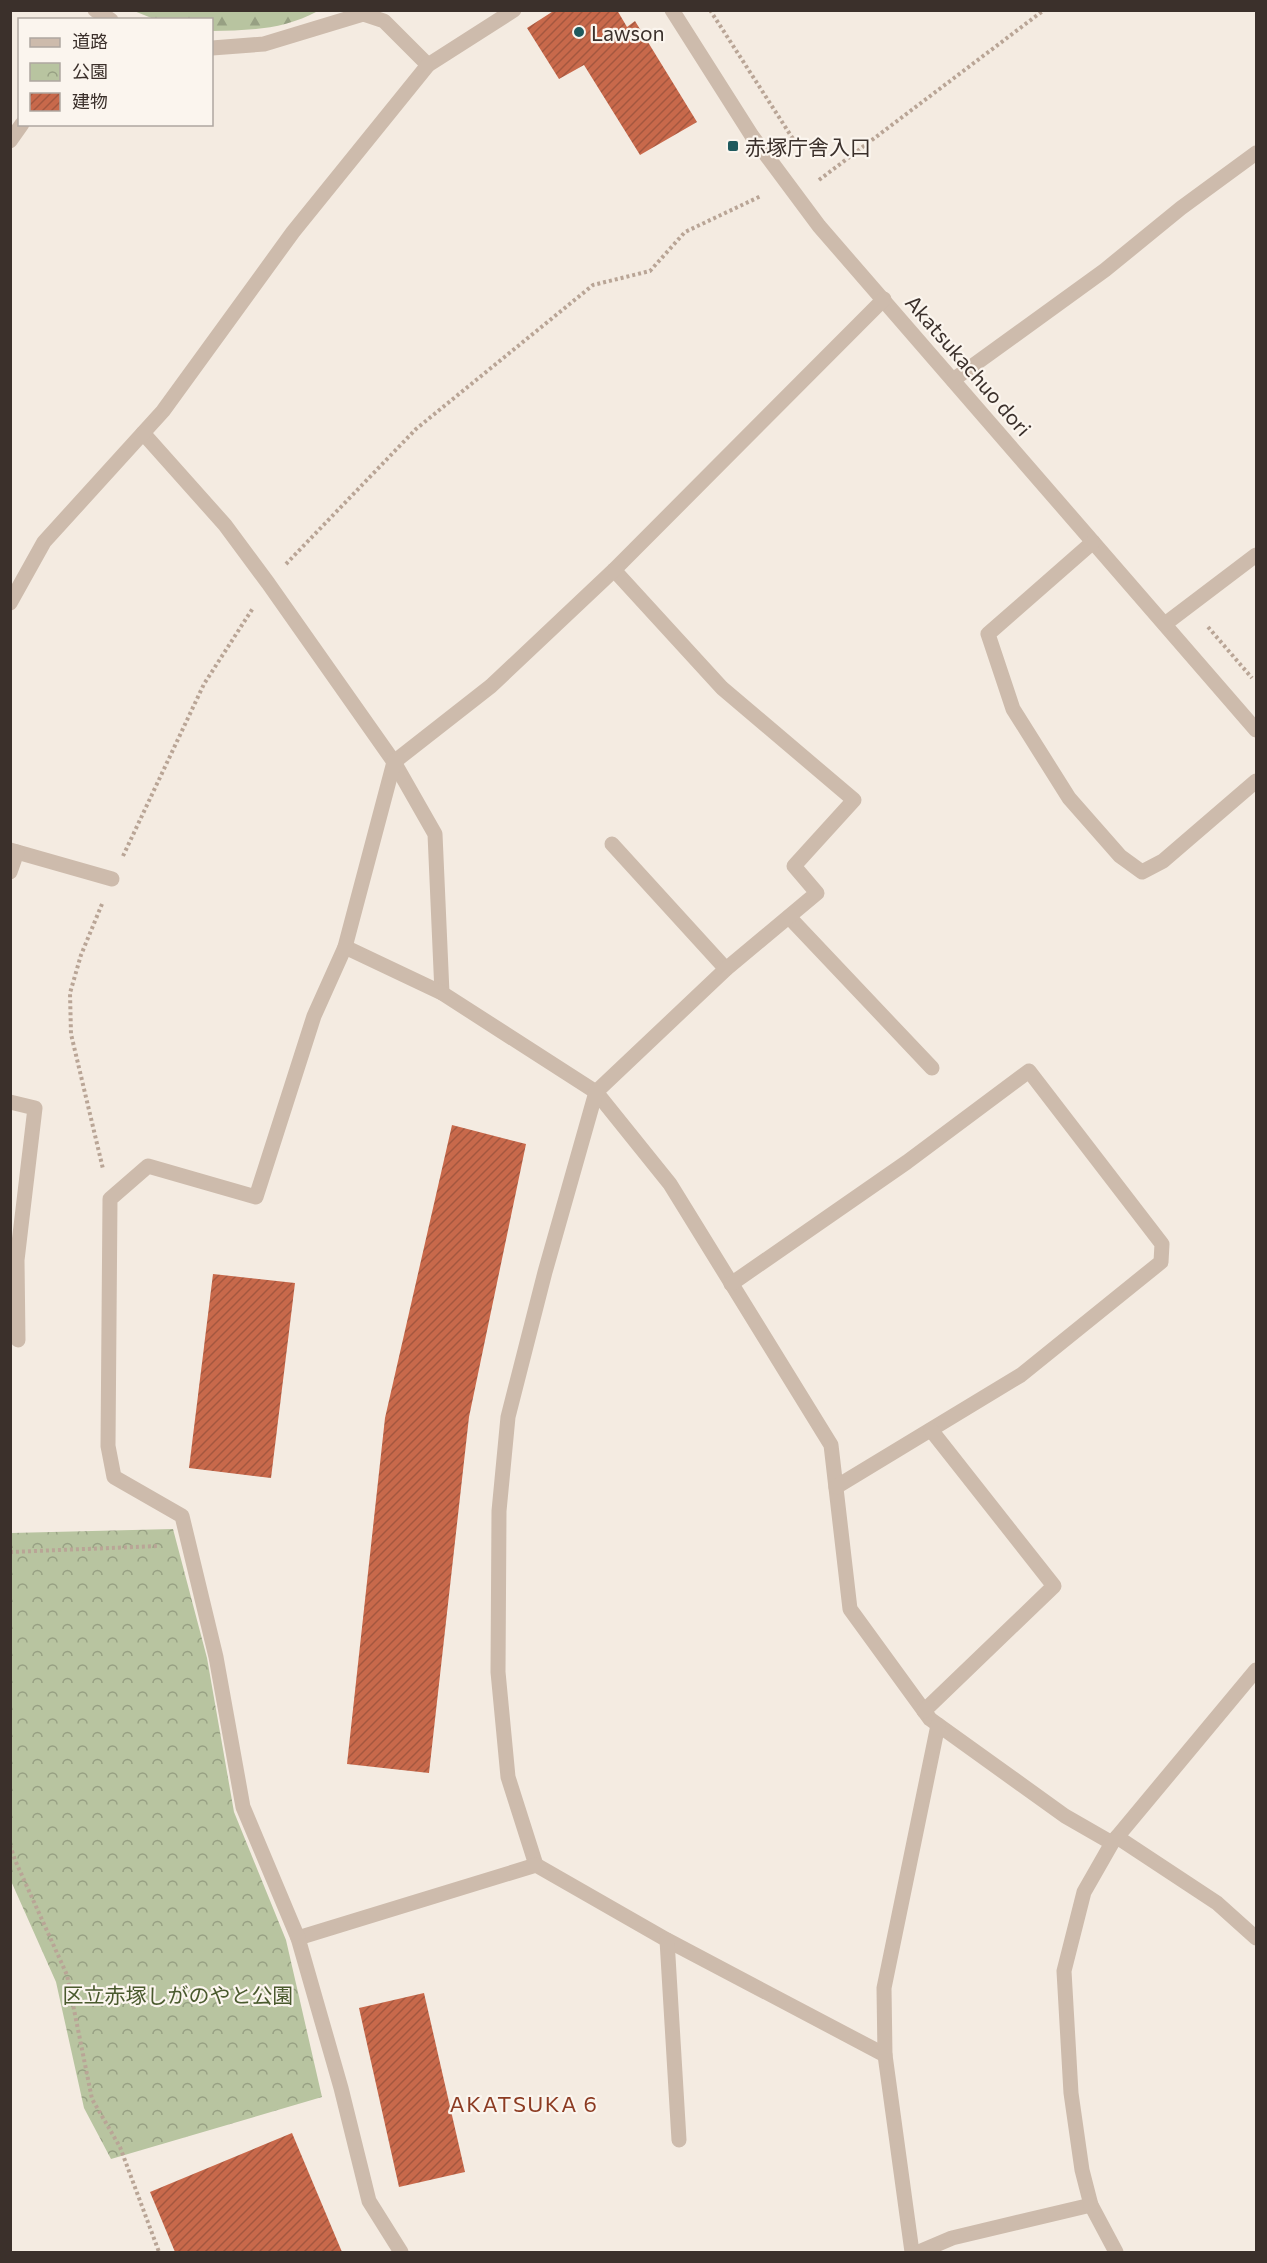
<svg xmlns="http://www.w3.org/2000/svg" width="1267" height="2263" font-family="Commissioner,'Noto Sans JP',sans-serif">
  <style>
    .forest { fill: url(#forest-firs) }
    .park { fill: url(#park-crowns) }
    .building { fill: url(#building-hatch) }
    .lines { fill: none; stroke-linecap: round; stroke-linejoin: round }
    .path { stroke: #b9a596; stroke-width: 4; stroke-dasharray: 3 3; stroke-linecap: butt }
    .minor { stroke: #cdbbac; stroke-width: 15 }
    .poi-dot { fill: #1f5a5e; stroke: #fbf5ee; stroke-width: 2 }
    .labels { text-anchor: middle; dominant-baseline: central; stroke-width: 4.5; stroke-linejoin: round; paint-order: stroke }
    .poi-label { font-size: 21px; fill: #3b302b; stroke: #fbf5ee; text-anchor: start }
    .street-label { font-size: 21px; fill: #3b302b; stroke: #fbf5ee }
    .park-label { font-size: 21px; fill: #4a5a2e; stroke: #fbf5ee }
    .neighbourhood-label { font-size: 22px; letter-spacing: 1.5px; fill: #8c3b22; stroke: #fbf5ee }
  </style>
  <defs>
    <pattern id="forest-firs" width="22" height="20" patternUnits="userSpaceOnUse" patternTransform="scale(1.5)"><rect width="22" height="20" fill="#b8c4a0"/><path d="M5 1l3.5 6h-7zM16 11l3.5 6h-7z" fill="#97a083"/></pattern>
    <pattern id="park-crowns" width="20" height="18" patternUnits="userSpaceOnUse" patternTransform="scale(1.5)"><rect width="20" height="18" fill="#b8c4a0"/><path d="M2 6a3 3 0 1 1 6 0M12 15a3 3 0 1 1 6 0" fill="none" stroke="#97a083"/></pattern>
    <pattern id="building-hatch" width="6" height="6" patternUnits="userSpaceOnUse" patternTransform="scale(1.5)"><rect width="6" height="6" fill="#c8694b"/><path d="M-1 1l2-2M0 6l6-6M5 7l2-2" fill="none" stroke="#a4573f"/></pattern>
  </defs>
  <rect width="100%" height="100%" fill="#f4ebe1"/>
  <!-- forest -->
  <path class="forest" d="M134 11H318C283 30 250 30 212 31V20L154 19Z"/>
  <!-- park -->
  <path class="park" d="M173 1529 207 1658 234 1812 286 1940 322 2097 111 2159 84 2108 56 1982 11 1881V1533Z"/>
  <!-- building -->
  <g class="building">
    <path d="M555 10H617L627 27 635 21 697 122 640 155 584 65 559 79 527 28Z"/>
    <path d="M452 1125 526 1144 469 1417 429 1773 347 1764 385 1418Z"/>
    <path d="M213 1274 295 1283 271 1478 189 1468Z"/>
    <path d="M424 1993 465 2172 399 2187 359 2008Z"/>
    <path d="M292 2133 342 2252H175L150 2192Z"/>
  </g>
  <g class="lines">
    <!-- path -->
    <g class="path">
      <path d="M710 10 795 142"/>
      <path d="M819 180 1044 10"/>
      <path d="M286 564 416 429 593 285 650 271 685 232 761 196"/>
      <path d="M1208 627 1252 678"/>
      <path d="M123 856 204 684 253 608"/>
      <path d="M102 904 81 955 70 993 71 1034 103 1169"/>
      <path d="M10 1552 160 1546"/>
      <path d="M10 1845 15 1860 67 1975 92 2099 120 2147 159 2252"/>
    </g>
    <!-- minor -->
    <g class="minor">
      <path d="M95 10 111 20"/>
      <path d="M672 10 752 136 819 226 1256 730"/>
      <path d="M212 48 264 44 363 14 384 21 428 65"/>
      <path d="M10 141 22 124"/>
      <path d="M953 380 1105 270 1181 208 1256 153"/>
      <path d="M143 433 225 525 268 583 394 762 435 834 442 993"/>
      <path d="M1093 542 988 634 1013 709 1069 798 1120 856 1142 872 1163 861 1256 781"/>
      <path d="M10 603 44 542 163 411 293 232 428 65 514 10"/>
      <path d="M1165 624 1256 555"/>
      <path d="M612 844 726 969"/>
      <path d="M10 850 112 879"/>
      <path d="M10 872 17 852"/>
      <path d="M789 917 932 1068"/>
      <path d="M345 947 442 993 596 1092 670 1184 831 1445 850 1609 930 1719 1065 1816 1112 1843"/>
      <path d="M10 1102 35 1108 17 1260 18 1340"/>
      <path d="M731 1284 907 1162 1029 1071 1162 1244 1161 1262 1021 1375 836 1487"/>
      <path d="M924 1711 1054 1586 931 1430"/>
      <path d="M1117 1837 1217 1903 1256 1938"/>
      <path d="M536 1865 508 1777 498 1672 499 1511 508 1417 545 1272 596 1092 726 969 817 893 794 866 854 800 722 688 614 570"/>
      <path d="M298 1938 536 1865 667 1940 885 2055"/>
      <path d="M667 1940 679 2140"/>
      <path d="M401 2252 369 2201 341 2088 298 1938 243 1807 216 1657 182 1516 114 1477 108 1446 110 1199 148 1166 256 1197 314 1016 345 947 394 762 491 686 614 570 884 299"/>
      <path d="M912 2252 885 2055 884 1988 938 1725"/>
      <path d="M919 2252 952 2238 1091 2205"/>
      <path d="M1116 2252 1091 2205 1082 2170 1071 2093 1064 1971 1084 1892 1112 1843 1256 1670"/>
    </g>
  </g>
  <!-- markers -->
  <g class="poi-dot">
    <circle cx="579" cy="32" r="6"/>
    <rect x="727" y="140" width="12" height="12" rx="3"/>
  </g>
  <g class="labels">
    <!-- poi labels -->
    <g class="poi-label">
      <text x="591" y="32">Lawson</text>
      <text x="745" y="146">赤塚庁舎入口</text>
    </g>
    <!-- street labels -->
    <g class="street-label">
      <text transform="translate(969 365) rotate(49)">Akatsukachuo dori</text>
    </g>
    <!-- park labels -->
    <g class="park-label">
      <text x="178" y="1994">区立赤塚しがのやと公園</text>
    </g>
    <!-- neighbourhood labels -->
    <g class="neighbourhood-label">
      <text x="524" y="2103">AKATSUKA 6</text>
    </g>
  </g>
  <!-- border -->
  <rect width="1267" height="2263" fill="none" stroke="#3b302b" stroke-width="24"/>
  <!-- legend -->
  <rect x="18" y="18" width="195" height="108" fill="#fbf5ee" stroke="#aea6a0" stroke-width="1.5"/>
  <rect x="30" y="38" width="30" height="9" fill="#cdbbac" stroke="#aea6a0" stroke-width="1.5"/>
  <text x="72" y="48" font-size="18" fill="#3b302b">道路</text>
  <rect x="30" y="63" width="30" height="18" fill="url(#park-crowns)" stroke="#aea6a0" stroke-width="1.5"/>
  <text x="72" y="78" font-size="18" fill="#3b302b">公園</text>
  <rect x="30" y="93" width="30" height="18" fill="url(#building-hatch)" stroke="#aea6a0" stroke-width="1.5"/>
  <text x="72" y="108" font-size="18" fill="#3b302b">建物</text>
</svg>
